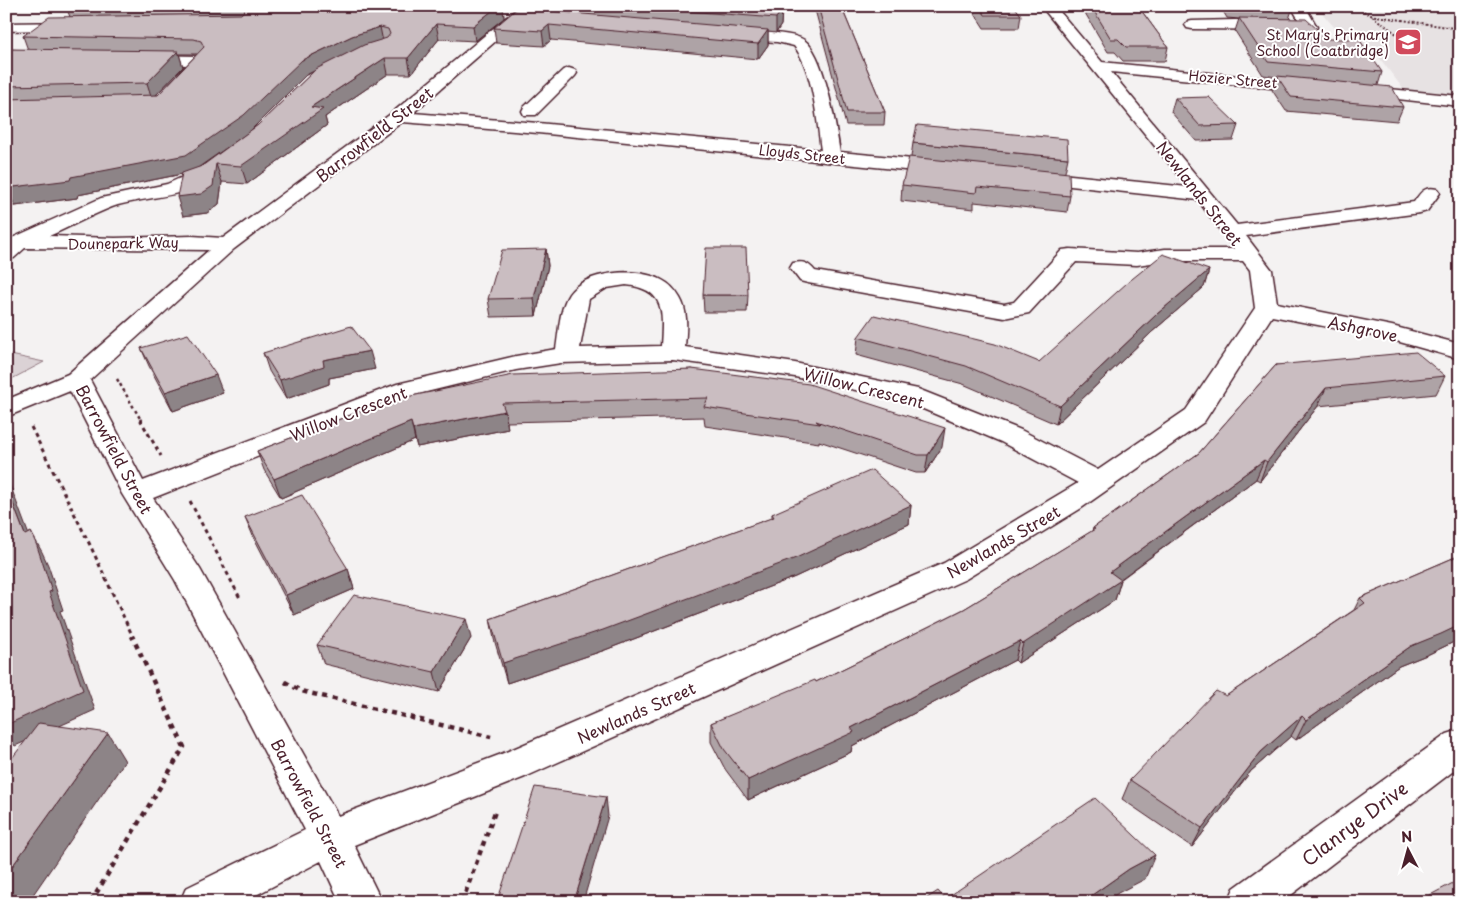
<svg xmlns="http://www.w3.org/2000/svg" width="1466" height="908" font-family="'Playpen Sans',sans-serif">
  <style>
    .built { fill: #e7e2e3 }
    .green { fill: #dbd2d5; stroke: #927880 }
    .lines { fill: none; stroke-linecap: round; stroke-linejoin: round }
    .minor-casing { stroke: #4a1f2b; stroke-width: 3 }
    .path-far3 { stroke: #4a1f2b; stroke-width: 2; stroke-dasharray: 2 2; stroke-linecap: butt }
    .path-far2 { stroke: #4a1f2b; stroke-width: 2.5; stroke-dasharray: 3 3; stroke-linecap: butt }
    .path-far1 { stroke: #4a1f2b; stroke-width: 3; stroke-dasharray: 4 4; stroke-linecap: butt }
    .path { stroke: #4a1f2b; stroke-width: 4.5; stroke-dasharray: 5 5; stroke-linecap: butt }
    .minor { fill: #fff; fill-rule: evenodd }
    .wall { fill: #aea3a6; stroke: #4a1f2b; fill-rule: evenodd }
    .shaded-wall { fill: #8d8487; stroke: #4a1f2b }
    .building { fill: #cabdc1; stroke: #4a1f2b }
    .labels { text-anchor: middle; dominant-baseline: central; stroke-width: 4; stroke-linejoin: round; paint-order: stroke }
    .far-poi-label { font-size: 14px; fill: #4a1f2b; stroke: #fff; text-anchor: end }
    .far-street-label { font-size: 14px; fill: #4a1f2b; stroke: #fff }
    .street-label { font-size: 16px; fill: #4a1f2b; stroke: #fff }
    .near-street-label { font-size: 19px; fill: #4a1f2b; stroke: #fff }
  </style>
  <rect width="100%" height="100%" fill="#f4f2f2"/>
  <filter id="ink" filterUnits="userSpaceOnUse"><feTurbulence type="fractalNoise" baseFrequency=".02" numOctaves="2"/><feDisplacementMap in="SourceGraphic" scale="10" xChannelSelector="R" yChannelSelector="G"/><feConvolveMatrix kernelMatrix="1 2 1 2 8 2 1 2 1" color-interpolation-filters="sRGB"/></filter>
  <g filter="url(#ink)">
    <!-- built -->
    <path class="built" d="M1316 6H1460V95L1404 90 1378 56 1335 28Z"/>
    <!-- green -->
    <path class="green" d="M6 354 44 362 6 382Z"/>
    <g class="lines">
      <!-- minor casing -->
      <g class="minor-casing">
        <g id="minor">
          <path d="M520 6H536L413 113 538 123 821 150C817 120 813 70 794 46L777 42 731 39 726 38 724 35 726 32 731 31C748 32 791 31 804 40 825 54 836 127 840 152L944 162 951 164 953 168 951 172 944 174 538 133 402 122 234 249 90 380 143 481 397 384 516 356 556 349C559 332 559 309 569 294 586 270 638 267 662 280 670 284 676 291 680 298 689 313 686 332 685 347L795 363 918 389 1021 430 1098 470 1186 410 1255 308 1250 270 1243 261H1165L1137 265 1076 262 1029 313 1004 318 808 283 800 281 790 268 793 263C804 261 808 263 815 271L1004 304 1014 302 1062 250 1070 249 1137 253 1165 249H1234L1198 200 1025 181 1023 177 1025 173 1032 171 1188 187 1041 6H1055L1102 62 1317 84 1319 87 1317 90 1311 92 1111 72 1237 225 1414 202C1421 192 1424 186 1437 189L1440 193 1427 211 1420 213 1246 236 1272 270 1277 303 1392 326 1460 344V359L1389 339 1272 316 1204 422 1080 509 966 579 525 777 354 845 382 902H340L321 861 243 902H180L186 888 305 830 175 580 122 494 70 391 6 417V400L68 374 209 250 25 248 14 258 6 259V242L12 238 101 198 167 184 211 164 218 166 220 170C201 198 142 196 112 207 91 215 70 227 49 236L115 238 192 236 223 238 392 113ZM626 285C666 289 663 313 661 346L580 348 589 299 607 288ZM673 360 795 377 902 400 1001 442 1078 483 944 563 499 755 338 816 200 569 153 498 414 395 516 370 561 363Z"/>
          <path d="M1291 6H1305L1317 27 1315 30 1192 29 1187 28 1185 25 1187 22 1192 21 1235 20 1300 22Z"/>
          <path d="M73 22 78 23 80 26 78 29 6 31V23Z"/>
          <path d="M143 55 199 56 204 58 207 61C199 71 188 89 174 85L172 82 187 65 138 63 135 60 138 57Z"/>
          <path d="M569 68 575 70 577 73 575 76 536 115H524L522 111 524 107 563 70Z"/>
          <path d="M1359 86 1460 96V106L1353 94 1351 91 1353 88Z"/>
          <path d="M1460 730V766L1282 902H1228L1234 888 1447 734Z"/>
        </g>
      </g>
      <!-- path-far3 -->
      <g class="path-far3">
        <path d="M1357 6 1370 15 1460 29"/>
        <path d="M1372 16 1416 48"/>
      </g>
      <!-- path-far2 -->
      <path class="path-far2" d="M117 379 141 420"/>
      <!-- path-far1 -->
      <g class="path-far1">
        <path d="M140 419 161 456"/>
        <path d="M31 427 90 545 133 637"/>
        <path d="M190 501 241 600"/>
      </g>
      <!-- path -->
      <g class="path">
        <path d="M285 682 301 691 491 737"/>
        <path d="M91 902 184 747 132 636"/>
        <path d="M462 902 496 809"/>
      </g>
      <!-- minor -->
      <use href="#minor" class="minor"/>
    </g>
    <!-- wall -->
    <g class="wall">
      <path d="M40 6H503L504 18 475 41 439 39 411 74H388L325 117 327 125 247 184 222 182 219 204 207 213 183 216 182 174 78 195 77 198 15 206H6V49L28 50 23 36 70 17 67 9ZM179 54H197L158 95H156L183 67ZM313 72 258 125 201 166 249 132 306 75Z"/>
      <path d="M567 6H720L782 10 781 25 776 33 768 32V45L758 59 551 40 544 46 496 43 494 28 555 11V12L570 13V8Z"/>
      <path d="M814 6H841L885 112 884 125H846Z"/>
      <path d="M970 6H1014L1021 15 1019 28H984Z"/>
      <path d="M1081 6H1138L1168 47 1165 61H1123L1115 52H1108Z"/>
      <path d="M1220 6H1292L1293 7 1289 19 1328 39 1382 72 1378 85 1403 107 1397 121 1286 111 1272 90 1276 77 1263 75 1235 31 1239 19 1227 18Z"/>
      <path d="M1175 98 1238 125 1233 140 1196 141 1171 112Z"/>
      <path d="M913 143 1068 158 1065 172 1070 196 1067 212 974 202V209L901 201 902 185 911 157Z"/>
      <path d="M546 249 548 266 536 316 491 317 488 299Z"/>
      <path d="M1209 270 1204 287 1152 332 1056 424 963 384 856 355 858 337 1039 362Z"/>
      <path d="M703 295H748L747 312H704Z"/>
      <path d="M141 348 223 393 173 411 149 366Z"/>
      <path d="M263 353 375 369 329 378V384L286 399 269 371Z"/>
      <path d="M1276 365 1445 376 1436 394 1318 406 1260 481 1256 479 1120 580H1121L1115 600 1018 663 1015 660 852 746 851 752 748 800 725 769 711 742V723L816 682 928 627 964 609 1092 531 1093 528 1199 453Z"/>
      <path d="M692 369 942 447 925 473H916L819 441V443L705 426 704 417 507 422 508 429 417 447 415 440 281 498 264 470 257 451 387 401Z"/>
      <path d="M911 505 909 524 795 577 605 650 507 683 494 639 490 619 772 518V514Z"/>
      <path d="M245 517 348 569 354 589 294 615 253 536Z"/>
      <path d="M1460 555V639L1429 654 1399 666 1296 740 1291 736 1251 771 1192 847 1122 799 1130 780 1226 696 1354 610 1360 598Z"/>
      <path d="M471 638 439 692 324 664 317 645Z"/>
    </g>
    <!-- shaded-wall -->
    <g class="shaded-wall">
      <path d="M498 6H503L504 18 475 41 473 26Z"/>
      <path d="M546 6H564L555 11 547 21Z"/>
      <path d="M782 10 781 25 776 33V18Z"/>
      <path d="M436 24 439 39 411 74 408 58Z"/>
      <path d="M549 25 551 40 544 46 542 31Z"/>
      <path d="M380 27 383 42 355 51 306 75 249 132 192 172 78 195 77 198 15 206 7 188 71 177 302 60 352 36Z"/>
      <path d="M768 30V45L758 59V44Z"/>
      <path d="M178 51 183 67 152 99 147 83Z"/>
      <path d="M385 58 388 74 325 117 327 125 247 184 241 166 311 107Z"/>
      <path d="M216 164 222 182 219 204 207 213 183 216 177 197Z"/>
      <path d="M546 249 548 266 536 316 534 298Z"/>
      <path d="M1209 270 1204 287 1152 332 1056 424 1060 406 1157 314Z"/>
      <path d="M370 351 375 369 329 378V384L286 399 280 380 323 360Z"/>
      <path d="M216 375 223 393 173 411 165 392Z"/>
      <path d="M1326 388 1318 406 1260 481 1267 462Z"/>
      <path d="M505 411 508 429 417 447 413 429Z"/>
      <path d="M411 422 415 440 281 498 274 479Z"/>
      <path d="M945 428 942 447 925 473 928 455Z"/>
      <path d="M1264 460 1256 479 1107 589 1121 580 1115 600 1018 663 1023 644 1110 572Z"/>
      <path d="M6 478 9 482 36 554 25 535 6 485Z"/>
      <path d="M911 505 909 524 795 577 605 650 507 683 503 663Z"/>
      <path d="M31 532 42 552 48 565 63 610 60 611 95 710 15 746 6 733V725Z"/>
      <path d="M348 569 354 589 294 615 286 595Z"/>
      <path d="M466 619 471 638 439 692 434 672Z"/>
      <path d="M1460 625V639L1429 654 1399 666 1296 740 1306 720 1411 646Z"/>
      <path d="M1020 641 1015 660 852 746 851 752 748 800V780L851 728Z"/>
      <path d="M1302 716 1291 736 1251 771 1192 847 1202 828 1261 752Z"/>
      <path d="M108 733 125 761 28 902H10L6 898V875Z"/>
      <path d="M606 797 608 816 583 902H574Z"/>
      <path d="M1155 855 1145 879 1118 893 1107 902H1082L1129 869Z"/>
    </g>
    <!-- building -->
    <g class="building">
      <path d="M243 6H498L473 26 436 24 408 58H385L311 107 323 109 241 166 216 164 213 186 201 194 177 197 182 173 202 166 258 125 316 69 364 45 387 38 390 34 388 29 380 27 352 36 302 60 244 115 186 155 71 177 70 180 6 188V99L158 95 204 47 201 41 194 39 23 36 49 17 241 14 245 10Z"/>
      <path d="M520 6H546L549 11 768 30 758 44 549 25 542 31 494 28Z"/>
      <path d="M622 6H720L782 10 776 18Z"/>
      <path d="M818 6H841L885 112H847Z"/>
      <path d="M980 6H1014L1021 15H985Z"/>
      <path d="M1091 6H1138L1168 47H1126L1118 39H1111Z"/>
      <path d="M1247 6H1292L1293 7Z"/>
      <path d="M1239 18 1306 19 1328 39H1359L1382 72 1268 62Z"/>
      <path d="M6 49 178 51 147 83 6 86Z"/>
      <path d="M1277 76 1392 87 1403 107 1291 97Z"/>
      <path d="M1209 97 1238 125 1200 126 1175 98Z"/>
      <path d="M917 125 1067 139 1068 158 913 143Z"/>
      <path d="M909 157 1069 173 1070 196 977 187 976 193 902 185Z"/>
      <path d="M706 248H746L748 295H703Z"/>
      <path d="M546 249 534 298 488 299 502 250Z"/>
      <path d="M1163 254 1209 270 1157 314 1060 406 966 366 858 337 874 315 995 344 1039 362 1127 283Z"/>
      <path d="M351 326 370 351 323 360 324 366 280 380 263 353Z"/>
      <path d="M188 334 216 375 165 392 141 348Z"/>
      <path d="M1416 352 1445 376 1326 388 1267 462 1264 460 1110 572 1121 580 1023 644 1020 641 851 728 854 732 748 780 724 749 711 723 815 680 816 682 928 627 964 609 1095 529 1093 528 1199 453 1276 365Z"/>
      <path d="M692 369 809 384 945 428 928 455H918L816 421 820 424 704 407 708 398 502 403 505 411 413 429 411 422 274 479 257 451 387 401 513 375Z"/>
      <path d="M872 470 911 505 796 558 603 630 503 663 490 619 774 517 772 514Z"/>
      <path d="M6 485 25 535 31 532 37 546 52 591 49 592 83 690 6 725Z"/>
      <path d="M302 495 348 569 286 595 245 517Z"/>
      <path d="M1460 555V625L1441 634 1411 646 1306 720 1302 716 1261 752 1202 828 1130 780 1216 691 1226 696 1365 603 1360 598Z"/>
      <path d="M354 595 466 619 434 672 317 645Z"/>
      <path d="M39 723 108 733 6 875V766Z"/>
      <path d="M535 787 606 797 574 902H497Z"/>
      <path d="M1095 798 1155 855 1129 869 1082 902H921L938 891 945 899Z"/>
      <path d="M1460 880V902H1417L1451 884Z"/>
    </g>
  </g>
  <!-- icons -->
  <defs>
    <g id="school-square" transform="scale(1.4375)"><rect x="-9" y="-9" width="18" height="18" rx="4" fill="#d1495b" stroke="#fff"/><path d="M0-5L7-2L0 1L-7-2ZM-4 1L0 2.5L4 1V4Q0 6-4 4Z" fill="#fff"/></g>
  </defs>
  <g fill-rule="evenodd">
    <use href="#school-square" x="1408" y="42"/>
  </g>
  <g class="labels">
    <!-- far-poi labels -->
    <g class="far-poi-label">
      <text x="1389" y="34">St Mary's Primary<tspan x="1389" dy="16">School (Coatbridge)</tspan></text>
    </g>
    <!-- far-street labels -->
    <g class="far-street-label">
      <text transform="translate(1233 79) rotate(5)">Hozier Street</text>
      <text transform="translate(802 154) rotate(6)">Lloyds Street</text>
      <text transform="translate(123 243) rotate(-1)">Dounepark Way</text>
    </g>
    <!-- street labels -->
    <g class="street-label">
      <text transform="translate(374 134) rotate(-38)">Barrowfield Street</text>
      <text transform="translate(1200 193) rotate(52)">Newlands Street</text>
      <text transform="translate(1363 328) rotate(12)">Ashgrove</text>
      <text transform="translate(864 387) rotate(14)">Willow Crescent</text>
      <text transform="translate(348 413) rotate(-21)">Willow Crescent</text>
      <text transform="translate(115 449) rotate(62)">Barrowfield Street</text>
      <text transform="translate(1003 541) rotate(-30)">Newlands Street</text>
      <text transform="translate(636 712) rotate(-24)">Newlands Street</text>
      <text transform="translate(310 803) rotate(62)">Barrowfield Street</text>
    </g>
    <!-- near-street labels -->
    <g class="near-street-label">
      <text transform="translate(1354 823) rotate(-37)">Clanrye Drive</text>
    </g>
  </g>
  <!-- margin -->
  <rect width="1466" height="908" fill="none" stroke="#fff" stroke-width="25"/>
  <rect x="12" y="12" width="1441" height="883" fill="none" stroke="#4a1f2b" stroke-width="2" filter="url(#ink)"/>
  <!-- north arrow -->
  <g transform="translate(1408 850) rotate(354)" stroke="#ffffff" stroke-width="4" paint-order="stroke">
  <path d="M0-4L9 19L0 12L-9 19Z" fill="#4a1f2b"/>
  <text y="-8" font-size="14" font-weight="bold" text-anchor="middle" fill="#4a1f2b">N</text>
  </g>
</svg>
